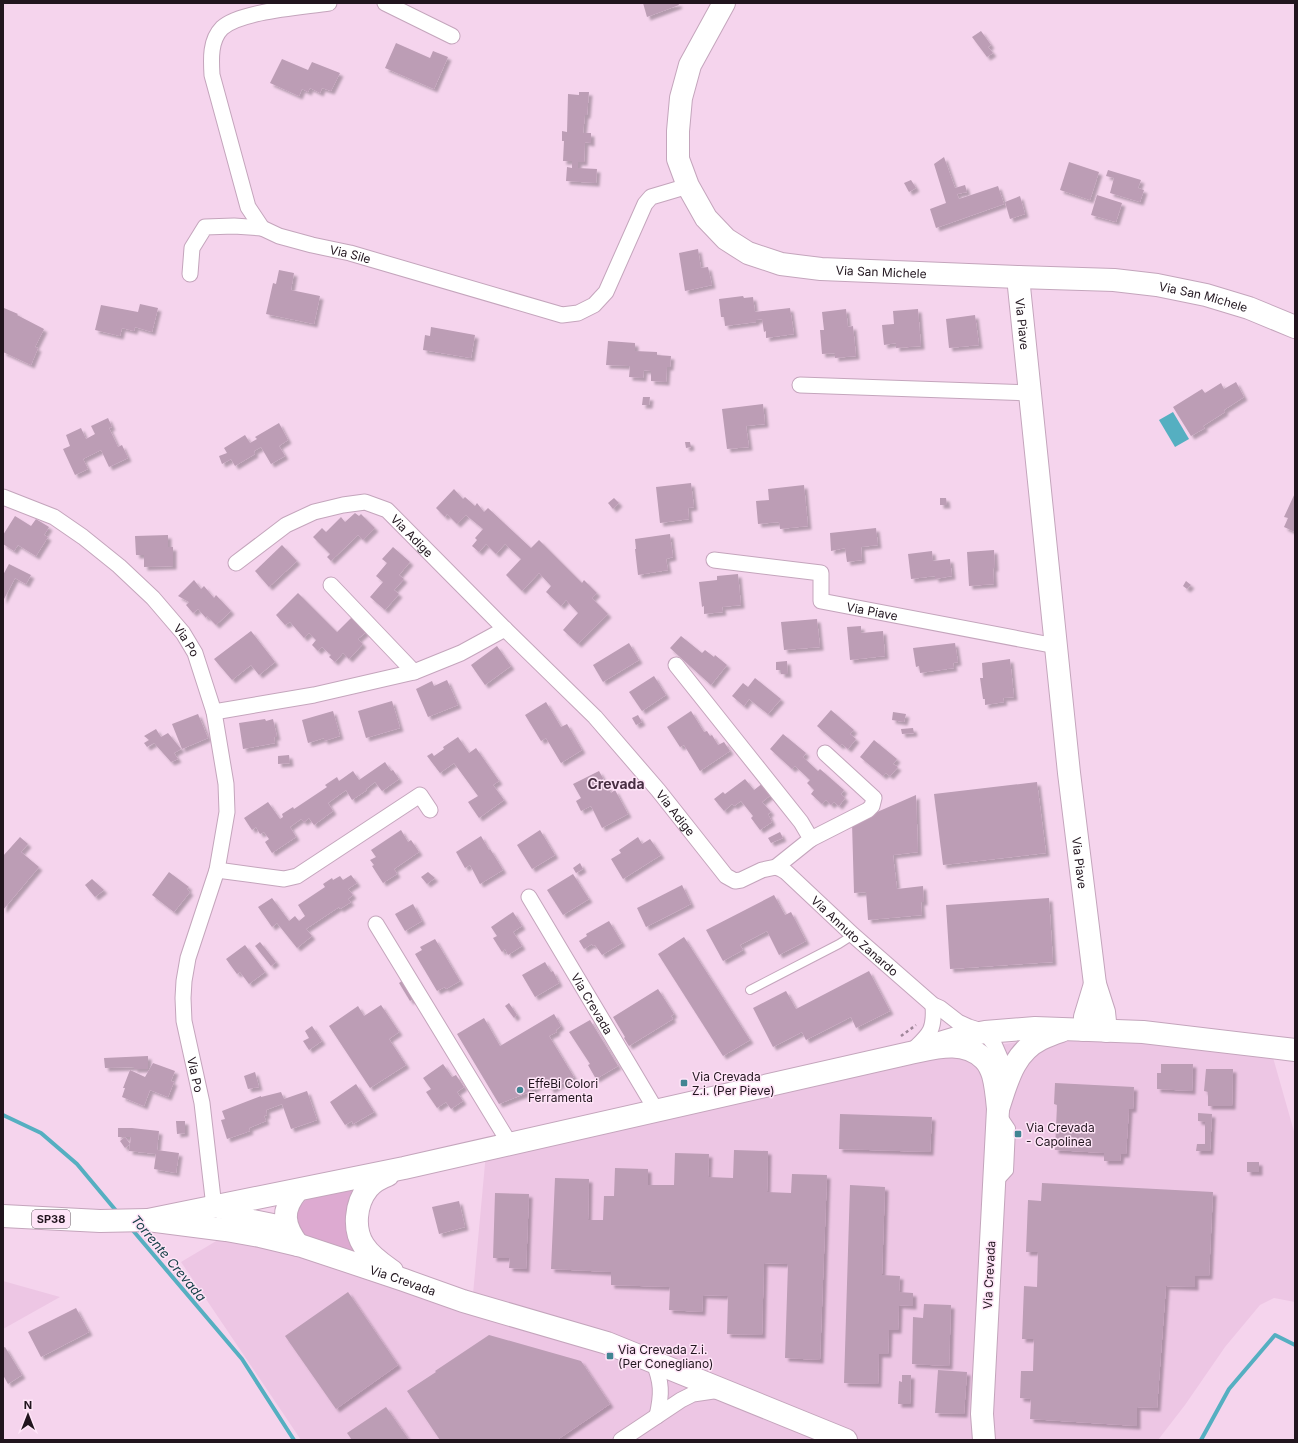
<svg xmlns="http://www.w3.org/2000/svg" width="1298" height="1443" font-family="Inter,sans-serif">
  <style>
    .built { fill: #edc6e4 }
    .green { fill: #ddaad1 }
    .water { fill: #55afc1 }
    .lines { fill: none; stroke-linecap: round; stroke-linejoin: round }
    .stream { stroke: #55afc1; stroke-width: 4 }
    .building { fill: #bc9db5; filter: url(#shadow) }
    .lane-casing { stroke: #c4a5bc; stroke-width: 10 }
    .street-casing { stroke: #c4a5bc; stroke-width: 17 }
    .secondary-casing { stroke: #c4a5bc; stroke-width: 24 }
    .primary-casing { stroke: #c4a5bc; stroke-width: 24 }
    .path { stroke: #9e8598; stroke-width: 2.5; stroke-dasharray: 3 3; stroke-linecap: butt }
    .lane { stroke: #fff; stroke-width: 8 }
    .street { stroke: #fff; stroke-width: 15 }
    .secondary { stroke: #fff; stroke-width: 22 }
    .primary { stroke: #fff; stroke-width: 22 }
    .poi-dot { fill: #418593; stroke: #fee4f7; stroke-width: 1.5 }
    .labels { text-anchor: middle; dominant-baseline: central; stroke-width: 3; stroke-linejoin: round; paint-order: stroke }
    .shield { fill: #fee4f7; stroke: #63535f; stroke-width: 1 }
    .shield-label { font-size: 11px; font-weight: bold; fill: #21151e }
    .street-label { font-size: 12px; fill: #21151e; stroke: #fee4f7 }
    .poi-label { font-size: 12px; fill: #21151e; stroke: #fee4f7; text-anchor: start }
    .water-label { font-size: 13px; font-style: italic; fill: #174149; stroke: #fee4f7 }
    .quarter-label { font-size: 14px; font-weight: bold; fill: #482f43; stroke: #fee4f7 }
  </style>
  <defs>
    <filter id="shadow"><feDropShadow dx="3.5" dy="3.5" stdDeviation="1" flood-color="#0004"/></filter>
  </defs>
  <rect width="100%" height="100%" fill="#f5d4ed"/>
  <!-- built -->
  <g class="built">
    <path d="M1057 1036 1150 1038 1272 1054 1295 1135V1302L1274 1298 1260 1305 1225 1347 1185 1405 1158 1440H301L181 1262 228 1234 472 1305 486 1153 946 1053Z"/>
    <path d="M3 1281 60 1297 3 1329Z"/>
  </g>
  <!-- green -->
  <path class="green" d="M357 1187 356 1253 302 1237 295 1219C298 1210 299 1205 307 1199Z"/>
  <!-- water -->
  <path class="water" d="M1173 412 1189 439 1175 447 1159 420Z"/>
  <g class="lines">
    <!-- stream -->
    <g class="stream">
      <path d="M3 1115 41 1133 77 1164 118 1213"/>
      <path d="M130 1227 242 1359 294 1440"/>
      <path d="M1201 1440 1229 1389 1275 1335 1295 1345"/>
    </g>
  </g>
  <!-- building -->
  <g class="building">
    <path d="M643 3H678L679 5 647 17Z"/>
    <path d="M981 31 991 45 988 47 993 53 987 57 972 37Z"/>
    <path d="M396 43 430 58 433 51 448 57 434 89 385 68Z"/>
    <path d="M282 59 308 70 312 62 340 73 331 91 322 88 320 93 310 88 308 92 302 89 299 96 270 83Z"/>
    <path d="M579 92H589L587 115H585L583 133H591V143L585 142 584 162H578V168L597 169 596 183 566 181 567 167 572 168V161H563L564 141H562V131L567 132 568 94 579 95Z"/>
    <path d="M944 157 955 188 965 185 967 192 957 194 959 199 998 186 1004 204 936 228 930 209 946 203 934 164Z"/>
    <path d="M1069 162 1099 172 1090 200 1060 190Z"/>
    <path d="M1108 170 1141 180 1138 188 1144 190 1140 202 1110 193 1114 178 1106 176Z"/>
    <path d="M911 180 916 188 909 192 904 183Z"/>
    <path d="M1097 195 1122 203 1116 222 1091 215Z"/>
    <path d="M1020 196 1025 214 1010 219 1005 202Z"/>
    <path d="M698 249 701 268 708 267 712 285 685 291 679 253Z"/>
    <path d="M279 270 294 273 291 290 320 296 314 324 266 314 273 283 276 284Z"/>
    <path d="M743 296 744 298 753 297 755 312 790 308 794 334 766 338V331L764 332 762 319 756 320V322L725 326 724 317H721L719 299Z"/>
    <path d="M140 304 158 308 152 332 135 327 134 331 122 328 120 336 95 330 101 305 138 312Z"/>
    <path d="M4 308 18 314 17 315 44 329 35 347 38 348 31 365 3 352Z"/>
    <path d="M846 309 848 327 853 326 856 356 835 358V353L822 354 820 330H824L822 312Z"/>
    <path d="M918 309 921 346 896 348V343L884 345 882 325 894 324 893 311Z"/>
    <path d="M975 315 979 345 949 348 946 319Z"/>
    <path d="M431 327 475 335 471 358 423 350 425 335 430 336Z"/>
    <path d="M608 341 635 343V351L657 352V355L671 356 670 367H667L666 382 651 381V371L644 370 643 378 629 377 630 366 606 365Z"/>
    <path d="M1236 382 1244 397 1224 410 1225 412 1203 426 1205 428 1191 436 1173 407 1202 389 1205 393 1221 383 1224 389Z"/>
    <path d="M643 397H650L649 405H642Z"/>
    <path d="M763 404 765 424 746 426 749 447 727 449 722 409Z"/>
    <path d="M108 418 112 427 109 428 118 447 122 445 128 458 109 467 101 450 83 459 88 469 75 475 63 449 70 446 66 435 81 428 86 439 95 434 91 426Z"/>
    <path d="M279 423 288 440 279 446 285 456 271 464 261 447 254 451 255 454 235 466 231 459 222 464 219 456 227 453 224 448 245 435 250 443 257 439 255 437Z"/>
    <path d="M685 442H690L691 447 686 448Z"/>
    <path d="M691 483 694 507 688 508 689 519 660 523 656 487Z"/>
    <path d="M804 485 808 526 780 529 779 522 758 524 756 501 769 500 768 489Z"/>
    <path d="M454 489 463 499 465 497 475 506 477 503 484 512 488 508 531 548 539 540 582 583 584 580 597 593 592 598 608 614 578 644 563 630 578 613 566 600 561 606 546 592 551 586 539 573 522 591 506 575 521 559 505 544 496 554 486 544 479 552 472 546 477 540 475 538 483 529 466 515 457 524 447 514 445 517 436 508Z"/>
    <path d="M1295 493V532L1284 527 1288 518 1284 517Z"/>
    <path d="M614 498 619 503 613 509 608 503Z"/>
    <path d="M940 498H946L947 505H940Z"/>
    <path d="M355 513 359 516 361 514 375 528 363 540 358 535 331 561 327 557 330 554 313 537 322 528 326 532 341 517 345 522Z"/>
    <path d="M15 516 31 526 36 519 49 527 44 535 48 537 36 556 18 545 14 551 3 544V535Z"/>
    <path d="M876 528 878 545 861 547 862 560 847 562 845 548 831 551 830 533Z"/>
    <path d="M670 534 673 557 666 559 668 570 638 575 635 549H636L635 539Z"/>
    <path d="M168 535V547H173V566L144 567V555H136L135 536Z"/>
    <path d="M282 545 297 561 269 587 255 571Z"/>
    <path d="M393 547 410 562 399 575 404 579 394 590 399 594 385 610 370 597 383 582 376 576 387 563 382 559Z"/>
    <path d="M994 550 995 568H993L994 584 969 586 967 552Z"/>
    <path d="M932 551 933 561 950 559 952 576 935 579V576L911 579 908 554Z"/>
    <path d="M9 564 31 575 26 584 15 578 3 601V575Z"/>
    <path d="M738 574 741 605 722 607 723 612 704 614V606L702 607 699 582 717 580V576Z"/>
    <path d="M194 580 201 589 204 586 214 598 216 595 231 611 216 625 207 616 206 618 198 609 193 613 186 605 189 602 178 596Z"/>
    <path d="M1186 581 1191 585 1187 589 1183 586Z"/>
    <path d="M298 593 337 632 352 617 366 632 358 639 363 644 349 659 343 653 335 662 329 657 331 655 322 647 318 651 312 645 316 640 309 633 304 638 290 622 285 625 276 615Z"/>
    <path d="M817 619 820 647 784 650 781 622Z"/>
    <path d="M861 626V633L883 631 885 656 850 660 847 627Z"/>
    <path d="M251 631 275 662 259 675 251 665 232 680 214 659Z"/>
    <path d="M681 636 702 653 705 650 714 657 715 655 727 665 711 685 670 648Z"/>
    <path d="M629 643 639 660 603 682 593 665Z"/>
    <path d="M955 643 958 662 953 663 954 668 920 673 919 666 916 667 913 648Z"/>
    <path d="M497 646 511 666 485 685 471 665Z"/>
    <path d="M1010 659 1014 697 1003 698 1004 702 985 705V699H983L980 678H983L982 663Z"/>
    <path d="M787 661 788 674H781V670H776V662Z"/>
    <path d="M654 676 666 695 642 711 629 692Z"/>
    <path d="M755 678 781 699 768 714 749 699 744 706 732 696 743 683 748 687Z"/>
    <path d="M447 680 458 705 428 717 416 689 432 681 434 686Z"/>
    <path d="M392 701 400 728 366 738 358 711Z"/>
    <path d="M546 702 561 727 567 724 582 750 561 763 546 738 541 741 525 715Z"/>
    <path d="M831 710 854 730 850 734 856 739 848 749 842 744 840 746 817 726Z"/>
    <path d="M333 711 340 736 324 741V738L308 743 302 720Z"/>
    <path d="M691 711 704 732 707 731 710 736 712 735 718 745 724 742 730 751 700 771 684 745 680 747 667 727Z"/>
    <path d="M893 712 906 714 904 722 892 720Z"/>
    <path d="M198 714 208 738 182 749 172 724Z"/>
    <path d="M638 715 642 722 636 725 632 718Z"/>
    <path d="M265 719 266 721 273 719 277 737H274L275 743 243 749 239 723Z"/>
    <path d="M913 728 914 733 902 734 901 729Z"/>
    <path d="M156 729 161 737 168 733 181 749 174 753 178 759 171 762 154 743 147 747 144 743 149 740 144 736Z"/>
    <path d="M783 734 806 753 803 757 818 771 820 769 844 790 841 794 845 798 839 806 834 802 831 805 826 800 822 804 811 794 814 790 807 783 810 780 795 766 792 769 770 749Z"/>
    <path d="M458 737 469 753 476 748 499 781 493 785 504 800 479 818 468 802 478 796 454 763 440 773 427 756 432 753 434 756 444 749 443 747Z"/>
    <path d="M874 740 897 759 893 764 898 767 890 776 886 773 883 776 860 757Z"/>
    <path d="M289 755 290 763 278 764V756Z"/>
    <path d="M385 762 391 771 393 770 399 779 382 791 375 782 366 789 367 790 352 800 346 790 328 803 333 811 314 825 309 818 304 822 301 819 290 827 296 837 272 853 265 842 269 839 264 832 260 834 256 827 252 830 244 818 268 802 280 819 283 817 282 814 293 807 294 809 327 787 325 785 337 777 339 781 353 771 359 780Z"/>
    <path d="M599 771 611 793 615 790 628 814 602 828 591 806 581 811 576 801 581 798 573 784Z"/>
    <path d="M745 779 754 790 763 783 772 794 762 802 771 812 768 814 772 822 760 830 751 818 753 816 741 801 734 806 732 804 724 811 714 799 723 792 725 794Z"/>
    <path d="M1037 782 1046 853 943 865 934 794Z"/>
    <path d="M916 795 918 852 893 855 897 889 923 886 924 902H921L922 915 868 920 866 892 854 893 852 823Z"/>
    <path d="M401 830 408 842 411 840 419 852 394 869 397 874 383 883 372 866 374 865 370 860 376 857 371 850Z"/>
    <path d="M540 830 555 855 532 869 517 845Z"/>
    <path d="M780 832 783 838 771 843 768 838Z"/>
    <path d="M481 836 489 850 490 849 503 870 480 884 470 865 465 868 456 852Z"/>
    <path d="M20 837 28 844 21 852 39 867 3 910V856Z"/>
    <path d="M638 837 642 844 650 839 661 855 623 879 611 859 621 853 619 850Z"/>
    <path d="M580 863 583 869 576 873 573 868Z"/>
    <path d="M169 872 189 887 187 889 190 892 174 912 152 895Z"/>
    <path d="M428 872 435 878 427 884 421 877Z"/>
    <path d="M573 874 589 899 563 915 547 890Z"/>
    <path d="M351 875 357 883 348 889 353 895 348 899 351 902 340 909 339 907 306 929 312 936 297 948 277 923 272 927 258 907 272 898 289 921 295 916 299 921 305 916 298 905 325 887 323 884 332 878 333 880 340 876 343 880Z"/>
    <path d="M92 879 104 890 95 897 85 885Z"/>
    <path d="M682 885 691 904 646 927 637 908Z"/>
    <path d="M774 895 785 915 791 912 806 941 779 955 767 931 740 945 743 950 723 961 706 930Z"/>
    <path d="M1049 898 1053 962 950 969 946 905Z"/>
    <path d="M413 904 422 921 405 931 395 914Z"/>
    <path d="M513 912 522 926 513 932 522 946 508 955 505 949 502 952 493 938 497 936 491 927Z"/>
    <path d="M609 921 622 943 602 955 595 945 593 946 592 944 584 949 579 941 587 936 586 934Z"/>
    <path d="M684 937 750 1040 723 1056 658 954Z"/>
    <path d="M435 939 460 981 446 989 445 987 437 991 415 954 422 950 420 947Z"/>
    <path d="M260 942 276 962 271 966 255 946Z"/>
    <path d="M245 945 265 972 249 984 240 972 237 974 226 959Z"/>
    <path d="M545 962 551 972 553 971 559 983 535 997 522 975Z"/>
    <path d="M869 971 890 1011 856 1028 851 1017 806 1040 802 1032 773 1047 753 1008 786 991 796 1009Z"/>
    <path d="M405 979 416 997 410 1001 399 983Z"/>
    <path d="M658 989 674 1014 671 1016 673 1019 629 1046 624 1038 625 1037 613 1017Z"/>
    <path d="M509 1003 517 1015 514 1018 505 1006Z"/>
    <path d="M381 1005 399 1032 389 1039 406 1065 370 1088 329 1026 358 1006 364 1016Z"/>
    <path d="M554 1014 561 1026 556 1030 557 1032 549 1036 574 1077 551 1090 546 1081 527 1093 499 1104 457 1034 484 1018 500 1046Z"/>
    <path d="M590 1020 618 1066 596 1079 588 1065 590 1064 569 1032Z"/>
    <path d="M312 1026 322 1041 309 1050 303 1041 309 1038 305 1031Z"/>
    <path d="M148 1056V1069H134V1067L105 1068 104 1058Z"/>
    <path d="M153 1063 175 1071 171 1081 174 1082 168 1097 150 1090 144 1106 122 1097 125 1088H123L130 1070 145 1077Z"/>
    <path d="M443 1064 452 1077 456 1075 464 1087 457 1092 463 1101 451 1109 446 1102 437 1108 426 1092 431 1089 423 1078Z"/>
    <path d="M1161 1064H1193L1192 1091 1157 1089V1073H1161Z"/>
    <path d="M1206 1069H1233L1232 1106H1208V1092L1204 1091Z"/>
    <path d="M255 1072 259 1087 248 1089 244 1076Z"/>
    <path d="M1055 1083 1134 1087 1133 1109H1129L1126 1154H1121L1120 1161H1104V1153L1055 1150 1057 1105 1054 1104Z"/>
    <path d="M356 1084 374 1112 353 1124 352 1121 345 1125 330 1102Z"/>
    <path d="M307 1091 317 1120 291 1129 282 1104 266 1110 267 1115 264 1116 266 1121 249 1128 250 1131 227 1139 221 1120 225 1119 222 1111 261 1096V1097L281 1092 284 1099Z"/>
    <path d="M1198 1113 1212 1114 1210 1151H1196L1197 1144H1205V1122L1198 1121Z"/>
    <path d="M840 1114 932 1117 930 1152 839 1149Z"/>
    <path d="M176 1121H185V1133L177 1134Z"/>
    <path d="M118 1128H132L159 1131 157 1150 179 1153 176 1173 154 1169 156 1154 129 1151 131 1137H118Z"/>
    <path d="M125 1137 130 1144 125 1148 120 1141Z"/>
    <path d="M734 1150 768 1151 767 1192 791 1193 792 1174 827 1175 820 1360 785 1358 788 1264 764 1263 762 1335 727 1334 728 1296 703 1295 702 1312 669 1310 670 1287 611 1285V1272L551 1269 555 1178 589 1179 588 1220H603L604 1196H614L615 1168 648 1169V1185H674L675 1153 709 1154 708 1177 733 1178Z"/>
    <rect x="1247" y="1162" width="12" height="10"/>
    <path d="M1042 1183 1213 1192 1209 1276H1195V1287L1166 1286 1157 1408 1137 1407V1426L1030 1419 1031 1399 1020 1398 1021 1371H1033L1034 1339H1022L1024 1286 1037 1287 1038 1252H1026L1028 1200 1041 1201Z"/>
    <path d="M850 1185 885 1187 882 1275 900 1276 899 1292 913 1293V1306L899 1305 898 1330H889L888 1354H879L878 1384 844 1383Z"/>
    <path d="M495 1193 529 1194 526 1269 509 1268 510 1258H493Z"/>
    <path d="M459 1201 465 1227 439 1234 432 1207Z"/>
    <path d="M348 1292 398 1365 336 1409 285 1336Z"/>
    <path d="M924 1304 951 1305 949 1366 912 1364 913 1317 923 1318Z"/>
    <path d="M76 1308 89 1332 41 1357 28 1332Z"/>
    <path d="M489 1335 581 1361 610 1404 557 1440H440L407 1391 436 1372 435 1371Z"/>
    <path d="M5 1347 22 1375 8 1384 3 1375V1348Z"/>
    <path d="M938 1370 967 1372 964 1414 935 1413Z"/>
    <path d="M902 1375H911L910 1404H898L899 1381 902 1382Z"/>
    <path d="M386 1407 409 1440H352L347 1433Z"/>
  </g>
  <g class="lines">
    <!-- lane casing -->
    <g class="lane-casing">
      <g id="lane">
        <path d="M750 990 839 944 853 935"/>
        <path d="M998 1183 1009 1171 1011 1128 1003 1116"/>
      </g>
    </g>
    <!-- street casing -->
    <g class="street-casing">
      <g id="street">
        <path id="s1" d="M329 3C304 7 240 11 222 28 210 40 211 59 212 75L248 207 262 228 279 236 312 245 350 253 562 315 578 313 594 305 606 292 645 204 651 197 688 186"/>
        <path d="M385 3 452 36"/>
        <path d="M190 274 192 248 205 227 234 226 262 228"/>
        <path d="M800 385 1030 393"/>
        <path id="s2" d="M3 497 54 517 83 537 119 566 153 598 183 633 195 653 214 712 226 784 227 812 217 870 188 958 184 981 183 998 184 1021 202 1103 214 1207 220 1211 276 1222 287 1227"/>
        <path id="s3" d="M714 560 821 573V601L1056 646"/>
        <path id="s4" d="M236 563 286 525 314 512 343 505 365 502 387 510 505 629 595 717 658 790 726 876 735 881 741 880 762 870 776 867 811 839 801 822 676 665"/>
        <path d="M331 585 414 672"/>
        <path d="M214 712 314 695 414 672 461 653 505 629"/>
        <path d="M811 839 868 810 872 806 874 798 825 753"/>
        <path id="s5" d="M776 867 781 869 786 872 853 935 933 1005 940 1008 958 1022 969 1027 985 1032 994 1044 1001 1060 1000 1087"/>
        <path d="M217 870 284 879 297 876 420 795 430 810"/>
        <path id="s6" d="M529 897 656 1110"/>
        <path d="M376 924 510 1144"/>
        <path d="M910 1053C928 1035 935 1033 933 1005"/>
        <path d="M653 1361C662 1382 662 1394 657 1416"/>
        <path d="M621 1440 681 1400 693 1394 720 1390"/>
      </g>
    </g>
    <!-- secondary casing -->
    <g class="secondary-casing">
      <g id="secondary">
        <path id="s7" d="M724 3 690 65 681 98 678 131V159L688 186 706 218 726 239 748 253 781 264 821 269 1018 277 1114 280 1157 285 1206 295 1249 308 1295 327"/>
        <path id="s8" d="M1018 277 1069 773 1095 984 1104 1012 1106 1031"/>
        <path d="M1084 1030 1085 1017 1095 984"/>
        <path d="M933 1045 963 1036 985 1032 1035 1028 1143 1032 1295 1050"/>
        <path d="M998 1109C1007 1082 1013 1053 1041 1039 1047 1036 1055 1033 1061 1031"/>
      </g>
    </g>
    <!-- primary casing -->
    <g class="primary-casing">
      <g id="primary">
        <path d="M388 1175C380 1178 373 1182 368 1188 355 1204 353 1230 364 1246 371 1257 382 1264 392 1271"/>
        <path d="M297 1191C281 1210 283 1225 298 1245"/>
        <path id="s9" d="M3 1216 100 1221 148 1220 226 1230 260 1236 302 1246 404 1280 463 1301 607 1343 846 1440"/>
        <path d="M148 1220 404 1168 910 1053C935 1048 963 1039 984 1059 988 1063 991 1069 993 1075 996 1086 997 1098 998 1109L982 1414 984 1440"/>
      </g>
    </g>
    <!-- path -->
    <path class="path" d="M901 1036 916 1025"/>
    <!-- lane -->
    <use href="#lane" class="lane"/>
    <!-- street -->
    <use href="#street" class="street"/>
    <!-- secondary -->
    <use href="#secondary" class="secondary"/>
    <!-- primary -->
    <use href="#primary" class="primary"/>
  </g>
  <!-- markers -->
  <g class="poi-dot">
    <rect x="680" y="1079" width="8" height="8" rx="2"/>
    <circle cx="520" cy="1090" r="4"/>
    <rect x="1014" y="1130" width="8" height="8" rx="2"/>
    <rect x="606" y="1352" width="8" height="8" rx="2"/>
  </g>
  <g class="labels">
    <!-- shield labels -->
    <rect class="shield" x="32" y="1210" width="38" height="18" rx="3"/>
    <g class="shield-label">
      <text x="51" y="1219">SP38</text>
    </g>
    <!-- street labels -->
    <g class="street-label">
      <text stroke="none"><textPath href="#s1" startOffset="415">Via Sile</textPath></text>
      <text stroke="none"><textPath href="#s7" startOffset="422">Via San Michele</textPath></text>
      <text stroke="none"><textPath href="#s7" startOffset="746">Via San Michele</textPath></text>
      <text stroke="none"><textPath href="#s8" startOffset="47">Via Piave</textPath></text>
      <text stroke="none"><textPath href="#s4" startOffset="205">Via Adige</textPath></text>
      <text stroke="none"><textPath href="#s3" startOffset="188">Via Piave</textPath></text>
      <text stroke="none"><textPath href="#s2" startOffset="237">Via Po</textPath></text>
      <text stroke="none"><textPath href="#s4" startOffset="588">Via Adige</textPath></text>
      <text stroke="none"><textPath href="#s8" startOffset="589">Via Piave</textPath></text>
      <text stroke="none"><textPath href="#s5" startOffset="105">Via Annuto Zanardo</textPath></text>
      <text stroke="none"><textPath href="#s6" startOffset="124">Via Crevada</textPath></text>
      <text stroke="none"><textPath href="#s2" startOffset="685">Via Po</textPath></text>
      <text transform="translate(989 1275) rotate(-87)">Via Crevada</text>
      <text stroke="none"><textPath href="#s9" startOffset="408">Via Crevada</textPath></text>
    </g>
    <!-- poi labels -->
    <g class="poi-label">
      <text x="692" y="1076">Via Crevada<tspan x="692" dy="14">Z.i. (Per Pieve)</tspan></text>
      <text x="528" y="1083">EffeBi Colori<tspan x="528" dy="14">Ferramenta</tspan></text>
      <text x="1026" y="1127">Via Crevada<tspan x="1026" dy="14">- Capolinea</tspan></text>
      <text x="618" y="1349">Via Crevada Z.i.<tspan x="618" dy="14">(Per Conegliano)</tspan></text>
    </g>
    <!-- water labels -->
    <g class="water-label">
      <text transform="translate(169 1258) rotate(50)">Torrente Crevada</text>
    </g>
    <!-- quarter labels -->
    <g class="quarter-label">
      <text x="616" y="783">Crevada</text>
    </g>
  </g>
  <!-- border -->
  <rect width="1298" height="1443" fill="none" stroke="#21151e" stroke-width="8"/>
  <!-- north arrow -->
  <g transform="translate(28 1415)" stroke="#fee4f7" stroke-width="3" paint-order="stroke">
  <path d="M0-3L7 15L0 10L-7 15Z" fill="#21151e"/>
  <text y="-6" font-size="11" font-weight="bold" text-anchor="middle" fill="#21151e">N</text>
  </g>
</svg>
